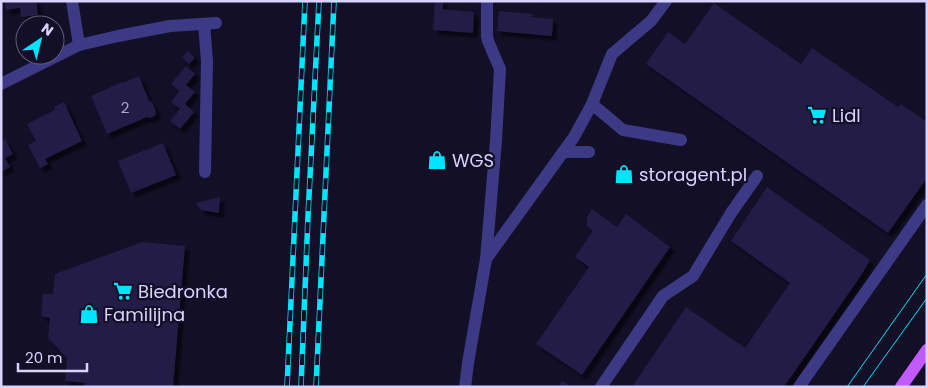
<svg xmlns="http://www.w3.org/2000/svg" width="928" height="388" font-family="Poppins,sans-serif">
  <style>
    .building { fill: #241b47; filter: url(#shadow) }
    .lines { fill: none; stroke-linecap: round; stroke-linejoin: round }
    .minor { stroke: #3d3a85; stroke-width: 12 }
    .major { stroke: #c25bff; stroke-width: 12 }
    .tram { stroke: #00e5ff; stroke-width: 1 }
    .rail-casing { stroke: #00e5ff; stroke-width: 5.5 }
    .rail { stroke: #130f26; stroke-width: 4; stroke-dasharray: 11; stroke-linecap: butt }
    .labels { text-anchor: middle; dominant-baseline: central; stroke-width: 4.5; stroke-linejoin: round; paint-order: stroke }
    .number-label { font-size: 15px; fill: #aca6d1 }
    .poi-label { font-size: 18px; fill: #d9d4ff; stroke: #130f26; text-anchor: start }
  </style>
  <defs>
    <filter id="shadow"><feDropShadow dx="4.5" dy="4.5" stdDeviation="1" flood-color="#0009"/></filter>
  </defs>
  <rect width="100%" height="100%" fill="#130f26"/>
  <!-- building -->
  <g class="building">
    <path d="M5 1H36L38 15 21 17 20 8 6 10Z"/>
    <path d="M435 1H443V9L474 12 473 33 433 30Z"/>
    <path d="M714 3 801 64 812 48 898 107 901 104 927 122V178L888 233 646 64 668 32 685 44Z"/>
    <path d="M499 11 533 14 532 17 553 19 552 36 497 31Z"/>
    <path d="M188 51 195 58 189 64 182 57Z"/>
    <path d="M186 66 195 74 186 85 195 92 185 104 194 112 180 129 170 121 180 109 171 102 179 91 171 84Z"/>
    <path d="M139 76 149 101 152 102 156 112 155 116 150 118 147 117 107 134 91 96 122 82 123 83Z"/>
    <path d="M64 102 82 141 45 159 48 164 40 168 28 145 36 141 27 124 55 110 54 107Z"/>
    <path d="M5 139 13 154 5 158 10 167 1 172V141Z"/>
    <path d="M163 143 176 175 131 193 118 161Z"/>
    <path d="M767 187 870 260 862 274 784 387H632L686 307 745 348 790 283 731 241Z"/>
    <path d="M220 197 219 213 201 210 196 203Z"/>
    <path d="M592 209 617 227 626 214 670 247 582 375 536 344 589 267 575 257 593 231 587 226V217Z"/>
    <path d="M142 242 185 246 173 387H84L85 383 65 381 67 358 48 338 50 318 41 316 43 294H53L55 274Z"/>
    <path d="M562 381 571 387H558Z"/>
  </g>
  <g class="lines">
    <!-- minor -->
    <g class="minor">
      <path d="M72 1 79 45"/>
      <path d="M204 24 207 61 205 172"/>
      <path d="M1 84 79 45 118 36 170 26 216 23"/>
      <path d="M592 104 623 130 681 140"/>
      <path d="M563 152H589"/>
      <path d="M486 259 574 137 592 104 612 54 651 21 666 1"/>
      <path d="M465 387 468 363 486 259 496 141 500 69 488 41 487 36V1"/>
      <path d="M601 387 663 296 693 276 731 213 757 176"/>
      <path d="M799 387 927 205"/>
    </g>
    <!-- major -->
    <path class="major" d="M901 387 927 350"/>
    <!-- tram -->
    <g class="tram">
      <path d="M847 387 927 274"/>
      <path d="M863 387 927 298"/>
    </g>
    <!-- rail casing -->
    <g class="rail-casing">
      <g id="rail">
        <path d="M287 387 305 1"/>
        <path d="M301 387 308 216 319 1"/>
        <path d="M316 387 334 1"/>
      </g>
    </g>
    <!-- rail -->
    <use href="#rail" class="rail"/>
  </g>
  <!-- icons -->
  <defs>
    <g id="supermarket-bare" transform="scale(1.5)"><path d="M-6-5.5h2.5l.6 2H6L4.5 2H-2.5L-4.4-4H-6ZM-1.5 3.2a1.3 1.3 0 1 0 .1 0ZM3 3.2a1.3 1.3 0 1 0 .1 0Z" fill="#00e5ff" stroke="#130f26" stroke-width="2.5" paint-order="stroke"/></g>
    <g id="shop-bare" transform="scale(1.5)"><path d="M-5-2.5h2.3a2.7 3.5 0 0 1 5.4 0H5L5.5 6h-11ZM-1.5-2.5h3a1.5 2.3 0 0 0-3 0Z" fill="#00e5ff" stroke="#130f26" stroke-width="2.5" paint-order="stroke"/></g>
  </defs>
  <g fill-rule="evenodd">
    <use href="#supermarket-bare" x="817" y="115"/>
    <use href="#shop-bare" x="437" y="160"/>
    <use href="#shop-bare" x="624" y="174"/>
    <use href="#supermarket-bare" x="123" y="291"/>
    <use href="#shop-bare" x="89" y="314"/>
  </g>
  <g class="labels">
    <!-- number labels -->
    <g class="number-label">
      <text x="125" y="107">2</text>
    </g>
    <!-- poi labels -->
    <g class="poi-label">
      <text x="832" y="115">Lidl</text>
      <text x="452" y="160">WGS</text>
      <text x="639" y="174">storagent.pl</text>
      <text x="138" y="291">Biedronka</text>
      <text x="104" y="314">Familijna</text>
    </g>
  </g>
  <!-- border -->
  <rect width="928" height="388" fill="none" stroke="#d9d4ff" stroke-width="5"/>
  <!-- north arrow -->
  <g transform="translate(40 40) rotate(35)"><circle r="24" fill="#130f26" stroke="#625e7d"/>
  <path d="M0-4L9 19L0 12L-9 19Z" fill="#00e5ff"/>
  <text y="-8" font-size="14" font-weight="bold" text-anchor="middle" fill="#d9d4ff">N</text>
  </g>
  <!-- scale -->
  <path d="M18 363v8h69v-8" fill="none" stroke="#d9d4ff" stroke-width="2.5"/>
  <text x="25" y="363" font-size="15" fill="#d9d4ff" stroke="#130f26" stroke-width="4" paint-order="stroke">20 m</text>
</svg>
